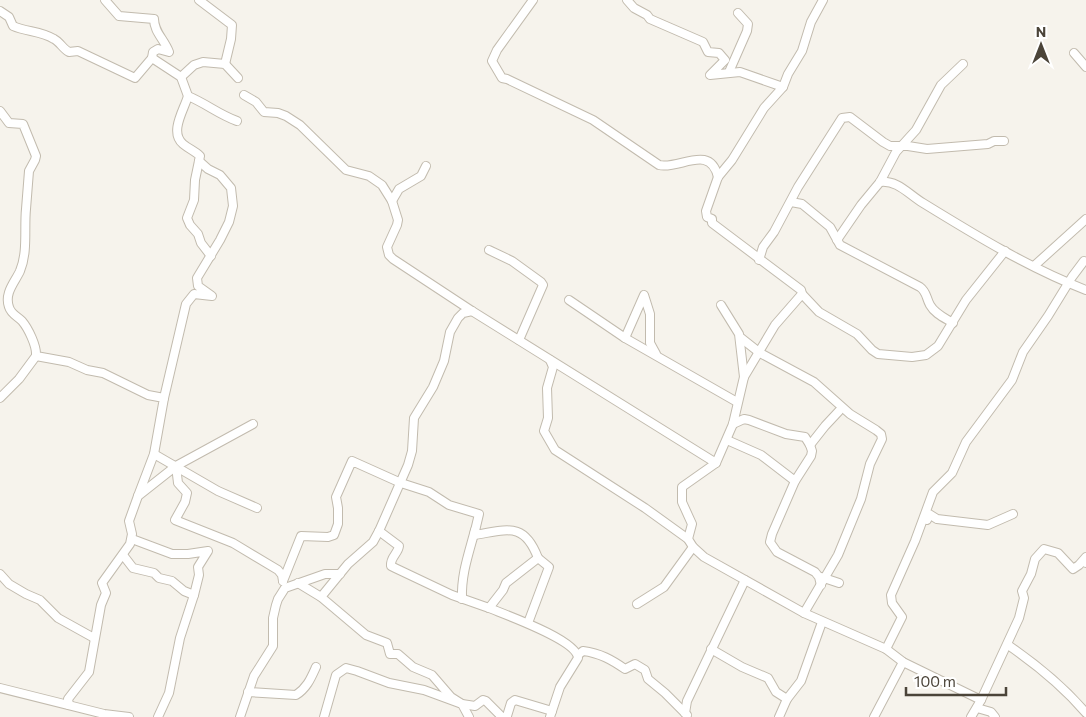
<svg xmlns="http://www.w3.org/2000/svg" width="1086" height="717" font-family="Commissioner,sans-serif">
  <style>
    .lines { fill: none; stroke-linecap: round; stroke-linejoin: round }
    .street-casing { stroke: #c2bbae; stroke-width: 10 }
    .street { stroke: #fff; stroke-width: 8 }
  </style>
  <rect width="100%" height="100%" fill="#f6f3ec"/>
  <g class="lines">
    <!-- street casing -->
    <g class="street-casing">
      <g id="street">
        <path d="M199 0 232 25 231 39 225 64"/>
        <path d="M533 0 497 50 492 61 502 78 507 79 593 120 659 165C679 170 710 143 718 177"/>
        <path d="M627 0 634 8 647 15 650 19 703 42 708 52 719 53 725 60 710 75 740 72 783 87"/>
        <path d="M0 11 9 17 13 26C27 32 41 31 54 39 60 42 63 49 69 52L78 51 135 78 152 58 153 52 158 49 169 52C164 39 154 32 154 19L119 16 105 0"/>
        <path d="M1074 53 1086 67"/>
        <path d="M152 58 181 77 188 96C207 104 218 114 237 121"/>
        <path d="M729 72 747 31 748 24 738 13"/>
        <path d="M181 77 194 65 203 62 225 64 238 78"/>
        <path d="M244 95 256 102 264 112 278 113 286 116 300 125 346 170 369 176 382 185 392 201 398 220 397 225 387 247 389 255 393 259 472 311 716 463 682 487V502L692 524 688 539 693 547 704 557 804 613 886 649 903 662 981 700 971 717"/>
        <path d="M188 96C184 110 169 132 183 144 189 149 195 151 200 156L195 180 194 200 187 218 190 225 198 234 201 243 211 256"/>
        <path d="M0 111 9 123 23 124 36 156 35 160 29 171C28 184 27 196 26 209 24 229 28 252 20 271 15 282 4 293 9 307 11 314 17 316 22 321 28 328 37 346 36 356L69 362 87 370 103 373 148 395 164 398 154 454 138 496"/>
        <path d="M880 182C898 180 908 194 923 203 975 235 1029 268 1086 290"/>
        <path d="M392 201 399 189 421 176 426 166"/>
        <path d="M791 202 802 204 830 227 840 245 920 287C927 292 926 298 930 305 935 314 945 318 953 323"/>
        <path d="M837 240 861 205 880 182 896 152 916 130 941 85 963 64"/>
        <path d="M489 250 512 261 541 282 543 285 519 340"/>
        <path d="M759 260 763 247 774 232 798 187 842 118 850 117 883 142 890 146H908L927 149 988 144 994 141H1004"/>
        <path d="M1034 266 1086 219"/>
        <path d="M802 294 819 312 857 334 872 350 878 354 912 357 926 355 938 346 966 300 1005 251"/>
        <path d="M569 300 625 338 737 402"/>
        <path d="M721 305 739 334 744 377"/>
        <path d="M625 338 644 295 650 314V343L656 354"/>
        <path d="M741 338 760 353 814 382 850 414 876 430 881 434 882 439 870 464 861 499 838 555 804 613"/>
        <path d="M550 360 553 367 547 388 548 418 544 431 555 450 645 508 688 539"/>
        <path d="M0 398 19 379 36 356"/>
        <path d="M164 398 186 304 194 294 212 296 198 286 197 278 220 240 229 222 233 206 231 188 220 175 208 169 199 161"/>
        <path d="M733 424 744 419 749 420 786 434 805 437 810 445 812 451 811 456 795 481 772 534 770 542 777 552 815 572 819 577 821 585"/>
        <path d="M727 440 761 455 795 481"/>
        <path d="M810 445 825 426 839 411"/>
        <path d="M154 454 218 491 257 508"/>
        <path d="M716 463 733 424 744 377 775 325 802 294 801 290 712 223V219L707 217 706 211 718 177 732 160 764 108 783 87 788 74 802 51 811 22 823 0"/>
        <path d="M176 466 178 483 187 493 185 502 175 520 233 543 278 570 282 575 283 581"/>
        <path d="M927 520 929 514 937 519 988 525 1013 514"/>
        <path d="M379 531 399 546C398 554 390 557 391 566L395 568 452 595 489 608"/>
        <path d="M132 539 172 554H188L208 551 198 567 199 575 194 595"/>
        <path d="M123 555 133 568 154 573 159 578 172 581 184 591 194 595 180 638 169 693 158 717"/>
        <path d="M0 574 9 584 26 594 40 600 58 618 94 638"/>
        <path d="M821 577 839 583"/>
        <path d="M283 581 301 536 328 537 334 535 338 524V508L336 497 352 461 401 483 429 492 449 505 479 514 474 535C507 530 524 521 538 558L506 583 503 590 489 608C506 615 577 640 578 658L560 687 550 717"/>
        <path d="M298 583 321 597 366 635 387 643 390 654H398L413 667 432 675 451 697 462 704 475 706 483 700 486 701 502 717"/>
        <path d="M321 597 348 564 373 542 379 531 408 465 412 451 414 418 433 387 444 361 450 332 458 318 463 313 472 311"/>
        <path d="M462 599C461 574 469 553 475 530"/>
        <path d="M637 604 664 587 693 547"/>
        <path d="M528 623 549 567 538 558"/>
        <path d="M1008 645C1037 665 1063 686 1086 713"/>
        <path d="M711 649 742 667 768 678 776 692 787 699"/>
        <path d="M886 649 902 617 892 603 891 595 915 541 933 492 952 473 966 442 1012 380 1023 352 1048 316 1072 277 1084 261"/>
        <path d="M578 655 583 651C600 653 612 660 625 669L635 664 645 670 648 679 665 693 687 715"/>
        <path d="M0 688 104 714 129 717"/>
        <path d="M248 692 296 695C307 688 311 678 316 667"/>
        <path d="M981 700 1019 618 1024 598 1022 591 1031 574 1035 559 1044 549 1058 553 1073 569 1079 565 1086 557V563"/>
        <path d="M69 705 68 699 89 672 101 605 106 593 102 583 130 544 132 534 129 521 138 496 176 466 253 424"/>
        <path d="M977 708 991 712 995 717"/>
        <path d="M685 713 687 701 745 580"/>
        <path d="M240 717 254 676 273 646V618L276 605 278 599 285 588 325 574H340"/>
        <path d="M324 717 336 675 346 668 357 671 389 683 424 690 462 704 469 717"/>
        <path d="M504 717 507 716 511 703 515 700 552 711"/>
        <path d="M779 717 787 699 801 681 822 622"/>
        <path d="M874 717 903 662"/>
      </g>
    </g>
    <!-- street -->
    <use href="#street" class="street"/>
  </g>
  <!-- north arrow -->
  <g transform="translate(1041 45)" stroke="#ffffff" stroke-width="4" paint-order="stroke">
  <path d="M0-4L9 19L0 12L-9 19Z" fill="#4b4439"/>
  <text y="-8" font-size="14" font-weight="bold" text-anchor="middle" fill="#4b4439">N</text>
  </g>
  <!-- scale -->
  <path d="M906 687v8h100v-8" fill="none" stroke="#4b4439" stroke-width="2.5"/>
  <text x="914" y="687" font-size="15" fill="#4b4439" stroke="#ffffff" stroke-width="4" paint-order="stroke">100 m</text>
</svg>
